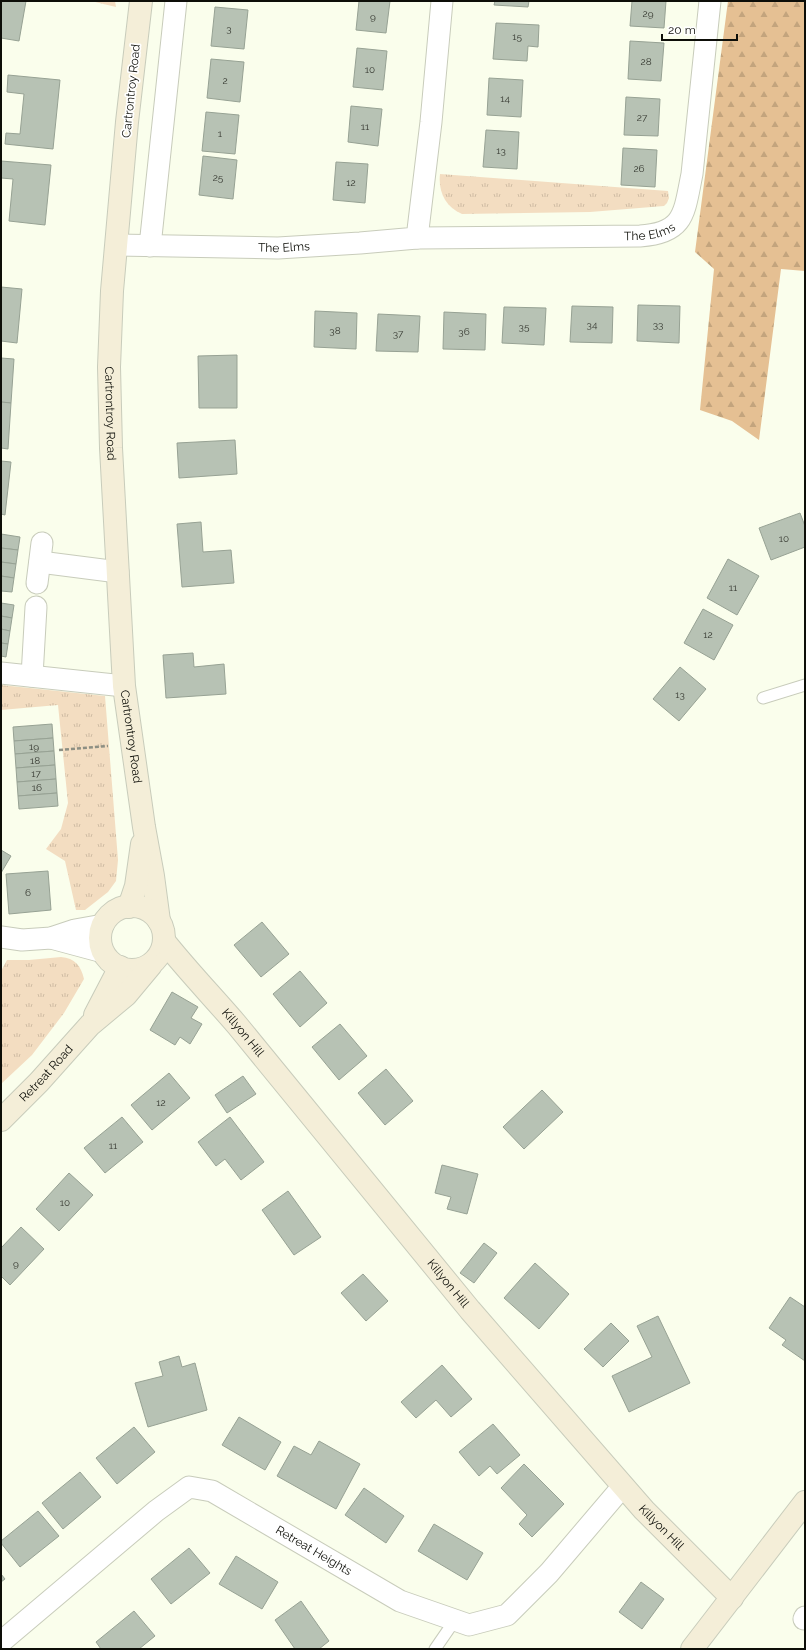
<svg xmlns="http://www.w3.org/2000/svg" width="806" height="1650" font-family="Raleway,sans-serif">
  <style>
    .grass { fill: url(#grass-tufts) }
    .forest { fill: url(#forest-firs) }
    .building { fill: #b7c2b4; stroke: #97a294 }
    .lines { fill: none; stroke-linecap: round; stroke-linejoin: round }
    .lane-casing { stroke: #c8ccbb; stroke-width: 13 }
    .street-casing { stroke: #c8ccbb; stroke-width: 23 }
    .secondary-casing { stroke: #c8ccbb; stroke-width: 24 }
    .path { stroke: #8d8f83; stroke-width: 2.5; stroke-dasharray: 4 2; stroke-linecap: butt }
    .lane { stroke: #fff; stroke-width: 11 }
    .street { stroke: #fff; stroke-width: 21 }
    .secondary { stroke: #f4eed8; stroke-width: 22 }
    .labels { text-anchor: middle; dominant-baseline: central; stroke-width: 3.5; stroke-linejoin: round; paint-order: stroke }
    .number-label { font-size: 10px; fill: #383b33 }
    .street-label { font-size: 12px; fill: #0d0e08; stroke: #fff }
  </style>
  <defs>
    <pattern id="grass-tufts" width="24" height="20" patternUnits="userSpaceOnUse"><rect width="24" height="20" fill="#f3ddc1"/><path d="M3 7l-1-3M5 7V3M7 7l1-3M15 17l-1-3M17 17v-4M19 17l1-3" fill="none" stroke="#cfbca4"/></pattern>
    <pattern id="forest-firs" width="22" height="20" patternUnits="userSpaceOnUse"><rect width="22" height="20" fill="#e5c093"/><path d="M5 1l3.5 6h-7zM16 11l3.5 6h-7z" fill="#c3a47d"/></pattern>
  </defs>
  <rect width="100%" height="100%" fill="#fafeec"/>
  <!-- grass -->
  <g class="grass">
    <path d="M91 1H115L116 7Z"/>
    <path d="M440 174 668 191 669 198 667 203 664 206 590 212 462 214C445 207 438 191 440 174Z"/>
    <path d="M1 685 105 696 118 860 116 881 108 892 85 910H76L65 861 46 849 61 829 68 803 58 705 1 710Z"/>
    <path d="M61 957C75 958 81 966 84 979L64 1013 32 1055 1 1084V971L7 960H29Z"/>
  </g>
  <!-- forest -->
  <path class="forest" d="M728 1H805V271L781 269 759 440 732 421 700 410 714 269 695 252Z"/>
  <!-- building -->
  <g class="building">
    <path d="M1 1H26L19 41 1 38Z"/>
    <path d="M359 1H390L386 33 356 30Z"/>
    <path d="M495 1H529L528 7 494 5Z"/>
    <path d="M632 1H666L664 28 630 26Z"/>
    <path d="M215 7 248 10 244 49 211 46Z"/>
    <path d="M496 23 539 25 538 47 528 46 527 61 493 59Z"/>
    <path d="M630 41 664 43 661 81 628 79Z"/>
    <path d="M357 48 387 51 383 90 353 87Z"/>
    <path d="M211 59 244 62 240 102 207 98Z"/>
    <path d="M8 75 60 80 53 149 5 144 6 133 20 134 24 94 7 92Z"/>
    <path d="M489 78 523 80 521 117 487 115Z"/>
    <path d="M626 97 660 99 658 136 624 135Z"/>
    <path d="M351 106 382 109 378 146 348 142Z"/>
    <path d="M206 112 239 115 235 154 202 151Z"/>
    <path d="M486 130 519 132 517 169 483 167Z"/>
    <path d="M623 148 657 150 655 187 621 185Z"/>
    <path d="M203 156 237 160 233 199 199 195Z"/>
    <path d="M1 161 51 165 45 225 9 221 13 179 1 178Z"/>
    <path d="M336 162 368 164 365 203 333 200Z"/>
    <path d="M1 287 22 289 17 343 1 341Z"/>
    <path d="M638 305 680 306 679 343 637 341Z"/>
    <path d="M572 306 613 307 612 343 570 342Z"/>
    <path d="M504 307 546 308 544 345 502 343Z"/>
    <path d="M315 311 357 313 356 349 314 347Z"/>
    <path d="M444 312 486 314 485 350 443 349Z"/>
    <path d="M378 314 420 316 418 352 376 351Z"/>
    <path d="M237 355V408H199L198 356Z"/>
    <path d="M1 358 14 359 11 403 1 402Z"/>
    <path d="M1 402 11 403 8 449 1 448Z"/>
    <path d="M235 440 237 474 179 478 177 443Z"/>
    <path d="M1 461 11 462 5 515 1 514Z"/>
    <path d="M800 513 805 526V547L771 560 759 528Z"/>
    <path d="M201 522 203 552 231 550 234 583 182 587 177 524Z"/>
    <path d="M1 534 20 537 18 550 1 548Z"/>
    <path d="M1 548 18 550 16 564 1 562Z"/>
    <path d="M728 559 759 576 737 615 707 598Z"/>
    <path d="M1 562 16 564 14 578 1 576Z"/>
    <path d="M1 576 14 578 12 592 1 591Z"/>
    <path d="M1 603 14 605 12 618 1 616Z"/>
    <path d="M703 609 733 625 714 660 684 643Z"/>
    <path d="M1 616 12 618 10 631 1 629Z"/>
    <path d="M1 629 10 631 8 644 1 643Z"/>
    <path d="M1 643 8 644 6 657 1 656Z"/>
    <path d="M193 653 194 667 224 664 226 694 166 698 163 655Z"/>
    <path d="M680 667 706 689 679 721 653 699Z"/>
    <path d="M52 724 53 738 14 741 13 727Z"/>
    <path d="M53 738 54 751 15 754 14 741Z"/>
    <path d="M54 751 55 765 16 768 15 754Z"/>
    <path d="M55 765 56 779 17 782 16 768Z"/>
    <path d="M56 779 57 793 18 796 17 782Z"/>
    <path d="M57 793 58 806 19 809 18 796Z"/>
    <path d="M1 850 11 856 1 873Z"/>
    <path d="M48 871 51 910 9 914 6 874Z"/>
    <path d="M262 922 289 954 261 977 234 945Z"/>
    <path d="M300 971 327 1003 300 1027 273 994Z"/>
    <path d="M172 992 198 1007 191 1018 202 1024 190 1044 180 1037 175 1045 150 1030Z"/>
    <path d="M340 1024 367 1056 339 1080 312 1047Z"/>
    <path d="M386 1069 413 1101 385 1125 358 1093Z"/>
    <path d="M169 1073 190 1098 152 1130 131 1105Z"/>
    <path d="M243 1076 256 1094 227 1113 215 1095Z"/>
    <path d="M542 1090 563 1112 524 1149 503 1127Z"/>
    <path d="M122 1117 143 1142 105 1173 84 1148Z"/>
    <path d="M230 1117 264 1162 241 1180 225 1159 216 1166 198 1142Z"/>
    <path d="M442 1165 478 1174 467 1214 447 1209 451 1197 435 1193Z"/>
    <path d="M69 1173 93 1195 59 1231 36 1209Z"/>
    <path d="M288 1191 321 1237 294 1255 262 1210Z"/>
    <path d="M21 1227 44 1249 10 1285 1 1276V1248Z"/>
    <path d="M484 1243 497 1253 474 1283 460 1273Z"/>
    <path d="M535 1263 569 1294 539 1329 504 1298Z"/>
    <path d="M363 1274 388 1301 366 1321 341 1293Z"/>
    <path d="M790 1297 805 1307V1361L782 1345 786 1340 769 1328Z"/>
    <path d="M658 1316 690 1383 629 1412 612 1376 652 1357 637 1326Z"/>
    <path d="M611 1323 629 1341 603 1367 584 1349Z"/>
    <path d="M179 1356 182 1367 195 1363 207 1410 148 1427 135 1383 163 1376 159 1362Z"/>
    <path d="M442 1365 472 1399 451 1417 436 1400 416 1418 401 1402Z"/>
    <path d="M239 1417 281 1442 265 1470 222 1445Z"/>
    <path d="M493 1424 520 1455 497 1474 490 1466 479 1476 459 1452Z"/>
    <path d="M134 1427 155 1452 117 1484 96 1458Z"/>
    <path d="M319 1441 360 1464 336 1509 277 1476 294 1446 311 1455Z"/>
    <path d="M524 1464 564 1504 532 1537 519 1524 527 1515 501 1488Z"/>
    <path d="M80 1472 101 1497 63 1529 42 1503Z"/>
    <path d="M364 1488 404 1516 386 1543 345 1515Z"/>
    <path d="M38 1511 59 1536 20 1567 1 1543V1541Z"/>
    <path d="M434 1524 483 1553 467 1580 418 1551Z"/>
    <path d="M189 1548 210 1573 171 1604 151 1579Z"/>
    <path d="M236 1556 278 1582 262 1609 219 1584Z"/>
    <path d="M1 1574 5 1579 1 1582Z"/>
    <path d="M641 1582 664 1599 642 1629 619 1612Z"/>
    <path d="M301 1601 329 1641 319 1649H295L275 1620Z"/>
    <path d="M134 1611 155 1636 139 1649H101L96 1642Z"/>
  </g>
  <g class="lines">
    <!-- lane casing -->
    <g class="lane-casing">
      <g id="lane">
        <path d="M763 698 805 685"/>
        <path d="M435 1649 455 1620"/>
      </g>
    </g>
    <!-- street casing -->
    <g class="street-casing">
      <g id="street">
        <path id="s1" d="M417 238 640 236C685 233 684 213 692 174L710 1"/>
        <path id="s2" d="M117 245 278 248 360 243 417 238 431 122 442 1"/>
        <path d="M150 246 176 1"/>
        <path d="M40 562 118 572"/>
        <path d="M37 583 42 543"/>
        <path d="M1 673 124 686"/>
        <path d="M32 676 36 607"/>
        <path d="M1 937 22 940 51 938 75 930 103 925"/>
        <path d="M51 938 103 952"/>
        <path d="M804 1619 805 1617"/>
        <path id="s3" d="M1 1642 156 1511 189 1487 212 1491 400 1601 469 1625 507 1615 549 1573 623 1486"/>
      </g>
    </g>
    <!-- secondary casing -->
    <g class="secondary-casing">
      <g id="secondary">
        <path id="s4" d="M141 1 127 122 112 291 109 367 111 448 124 686 144 827 153 876 159 921"/>
        <circle cx="132" cy="938" r="32"/>
        <path d="M129 907 136 886 142 844"/>
        <path id="s5" d="M164 941C187 970 213 997 237 1025L470 1310 644 1510 732 1598"/>
        <path d="M95 1015 120 967"/>
        <path id="s6" d="M1 1120 39 1082 90 1025 126 995 151 965"/>
        <path d="M692 1649 805 1502"/>
      </g>
    </g>
    <!-- path -->
    <path class="path" d="M59 750 108 746"/>
    <!-- lane -->
    <use href="#lane" class="lane"/>
    <!-- street -->
    <use href="#street" class="street"/>
    <!-- secondary -->
    <use href="#secondary" class="secondary"/>
  </g>
  <g class="labels">
    <!-- number labels -->
    <g class="number-label">
      <text x="648" y="13">29</text>
      <text x="373" y="16">9</text>
      <text x="229" y="28">3</text>
      <text x="517" y="36">15</text>
      <text x="646" y="61">28</text>
      <text x="370" y="69">10</text>
      <text x="225" y="80">2</text>
      <text x="505" y="98">14</text>
      <text x="642" y="117">27</text>
      <text x="365" y="126">11</text>
      <text x="220" y="133">1</text>
      <text x="501" y="150">13</text>
      <text x="639" y="168">26</text>
      <text x="218" y="177">25</text>
      <text x="351" y="182">12</text>
      <text x="592" y="324">34</text>
      <text x="658" y="324">33</text>
      <text x="524" y="326">35</text>
      <text x="335" y="330">38</text>
      <text x="464" y="331">36</text>
      <text x="398" y="333">37</text>
      <text x="784" y="538">10</text>
      <text x="733" y="587">11</text>
      <text x="708" y="634">12</text>
      <text x="680" y="694">13</text>
      <text x="34" y="746">19</text>
      <text x="35" y="760">18</text>
      <text x="36" y="773">17</text>
      <text x="37" y="787">16</text>
      <text x="28" y="892">6</text>
      <text x="161" y="1102">12</text>
      <text x="113" y="1145">11</text>
      <text x="65" y="1202">10</text>
      <text x="16" y="1263">9</text>
    </g>
    <!-- street labels -->
    <g class="street-label">
      <text transform="translate(131 91) rotate(-84)">Cartrontroy Road</text>
      <text stroke="none"><textPath href="#s1" startOffset="233">The Elms</textPath></text>
      <text stroke="none"><textPath href="#s2" startOffset="167">The Elms</textPath></text>
      <text stroke="none"><textPath href="#s4" startOffset="414">Cartrontroy Road</textPath></text>
      <text stroke="none"><textPath href="#s4" startOffset="738">Cartrontroy Road</textPath></text>
      <text stroke="none"><textPath href="#s5" startOffset="121">Killyon Hill</textPath></text>
      <text stroke="none"><textPath href="#s6" startOffset="65">Retreat Road</textPath></text>
      <text stroke="none"><textPath href="#s5" startOffset="445">Killyon Hill</textPath></text>
      <text stroke="none"><textPath href="#s5" startOffset="769">Killyon Hill</textPath></text>
      <text stroke="none"><textPath href="#s3" startOffset="385">Retreat Heights</textPath></text>
    </g>
  </g>
  <!-- border -->
  <rect width="806" height="1650" fill="none" stroke="#0d0e08" stroke-width="4"/>
  <!-- scale -->
  <path d="M662 34v6h75v-6" fill="none" stroke="#0d0e08" stroke-width="2"/>
  <text x="668" y="34" font-size="12" fill="#0d0e08" stroke="#ffffff" stroke-width="3" paint-order="stroke">20 m</text>
</svg>
